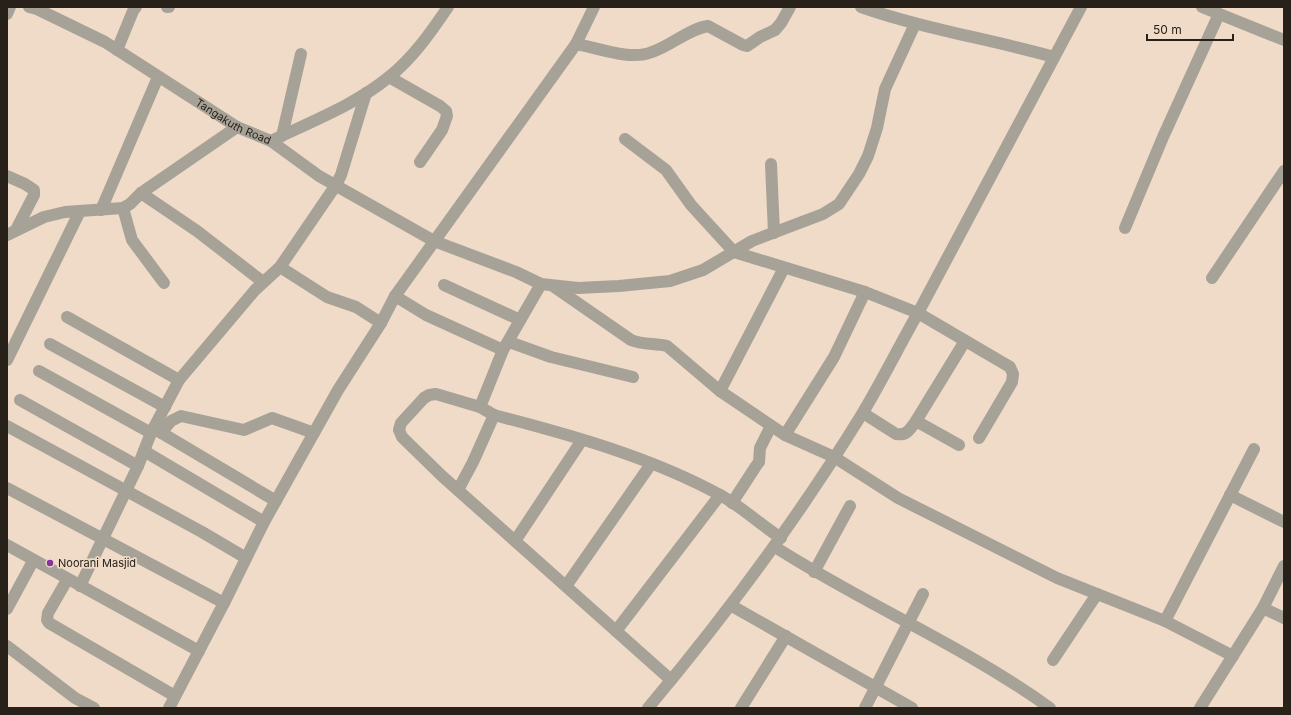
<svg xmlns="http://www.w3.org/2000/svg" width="1291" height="715" font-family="Inter,sans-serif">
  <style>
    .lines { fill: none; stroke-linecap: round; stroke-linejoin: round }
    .minor { stroke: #a6a297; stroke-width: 12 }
    .poi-dot { fill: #89319e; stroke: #efdbc7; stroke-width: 1.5 }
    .labels { text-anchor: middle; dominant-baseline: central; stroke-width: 3.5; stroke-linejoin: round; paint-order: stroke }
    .street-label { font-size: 11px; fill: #282119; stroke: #efdbc7 }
    .poi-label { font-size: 11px; fill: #282119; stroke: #efdbc7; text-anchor: start }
  </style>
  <rect width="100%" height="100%" fill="#efdbc7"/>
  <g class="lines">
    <!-- minor -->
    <g class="minor">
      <path id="s1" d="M29 7 37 9 105 42 237 127 271 141 319 176 434 241 516 272 541 284 578 288 619 286 670 281 703 270 752 241 823 214 839 204 859 174 868 156 877 128 885 89 915 24"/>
      <path d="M167 7H169"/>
      <path d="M861 7C924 29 990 39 1054 57"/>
      <path d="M1202 7 1284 40"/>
      <path d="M7 14 10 7"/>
      <path d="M576 44C599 48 630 61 652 52 671 46 688 29 708 26L743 45 747 46 760 37 775 30 781 23 790 7"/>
      <path d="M117 50 133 11 136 7"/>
      <path d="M389 77 440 106 446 111 447 116 442 130 420 162"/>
      <path d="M282 136 301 54"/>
      <path d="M625 139 666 170 691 205 734 252 865 292 918 313C899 346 882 381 862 414 798 518 726 615 648 708"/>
      <path d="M271 141C310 122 355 105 389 77 413 58 431 32 448 7"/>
      <path d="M771 164 774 233"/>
      <path d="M7 176 25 184 34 190V195L16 230"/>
      <path d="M141 193 197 231 263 282"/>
      <path d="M123 208 132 240 164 283"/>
      <path d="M101 210 158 77"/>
      <path d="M1125 228 1163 137 1219 14"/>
      <path d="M7 235 44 217 65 212 123 208 130 204 141 193 237 127"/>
      <path d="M280 267 327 297 356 307 381 323"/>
      <path d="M1212 278 1284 171"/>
      <path d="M444 285 520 320"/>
      <path d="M553 286 631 340C643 345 655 343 667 346L720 391 785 435 834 457 898 498 1057 578 1165 621 1233 656"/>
      <path d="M395 296 426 315 503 350"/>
      <path d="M67 317 179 380"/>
      <path d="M509 342 551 357 633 377"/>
      <path d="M50 344 165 407"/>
      <path d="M7 360 80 211"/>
      <path d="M39 371 151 433"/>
      <path d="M720 391 784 268"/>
      <path d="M20 400 138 466"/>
      <path d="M480 407 503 350 541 284"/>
      <path d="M863 413 896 434C907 436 910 429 916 421L959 445"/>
      <path d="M916 421 965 341"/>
      <path d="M7 426 202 532 246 558"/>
      <path d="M155 429 276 501"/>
      <path d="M161 433 171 421 181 416 244 430 272 418 314 433"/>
      <path d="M785 435 834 357 865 292"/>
      <path d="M979 438 1012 382 1013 374 1010 367 918 313 1081 7"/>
      <path d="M144 451 264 522"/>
      <path d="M7 488 224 603"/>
      <path d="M458 490 473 462 494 415"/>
      <path d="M1230 495 1284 522"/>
      <path d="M732 503 756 466 759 462 760 448 771 426"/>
      <path d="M515 541 582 440"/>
      <path d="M7 545 199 651"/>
      <path d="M775 547C864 604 964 646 1050 708"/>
      <path d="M814 572 850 506"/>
      <path d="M67 580 48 613 47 620 49 623 175 696"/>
      <path d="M80 586 138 466 151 433 179 380 255 290 280 267 336 185 341 175 366 93"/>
      <path d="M566 586 651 464"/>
      <path d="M732 606 912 708"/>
      <path d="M1263 608 1284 618"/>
      <path d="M7 609 33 561"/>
      <path d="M1165 621 1254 449"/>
      <path d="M616 631 720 495"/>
      <path d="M7 646 75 698 94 708"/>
      <path d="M1053 660 1097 594"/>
      <path d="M671 680 442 476 402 437 399 430 401 423 424 398 429 395 436 394 480 407 494 415C571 435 651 457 722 496 743 508 761 525 781 538"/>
      <path d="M169 708 224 603 264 522 338 390 381 323 395 296 576 44 594 7"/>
      <path d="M741 708 786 636"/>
      <path d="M865 708 923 594"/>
      <path d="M1200 708 1263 608 1284 566"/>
    </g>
  </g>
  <!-- markers -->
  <circle class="poi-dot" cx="50" cy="563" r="4"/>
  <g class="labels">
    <!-- street labels -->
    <g class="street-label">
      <text stroke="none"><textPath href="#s1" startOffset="235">Tangakuth Road</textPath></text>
    </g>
    <!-- poi labels -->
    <g class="poi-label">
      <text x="58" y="563">Noorani Masjid</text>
    </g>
  </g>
  <!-- border -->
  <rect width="1291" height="715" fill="none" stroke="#282119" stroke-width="16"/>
  <!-- scale -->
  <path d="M1147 34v6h86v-6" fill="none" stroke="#282119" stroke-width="2"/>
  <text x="1153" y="34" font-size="12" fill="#282119" stroke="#efdbc7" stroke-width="3" paint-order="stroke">50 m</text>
</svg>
